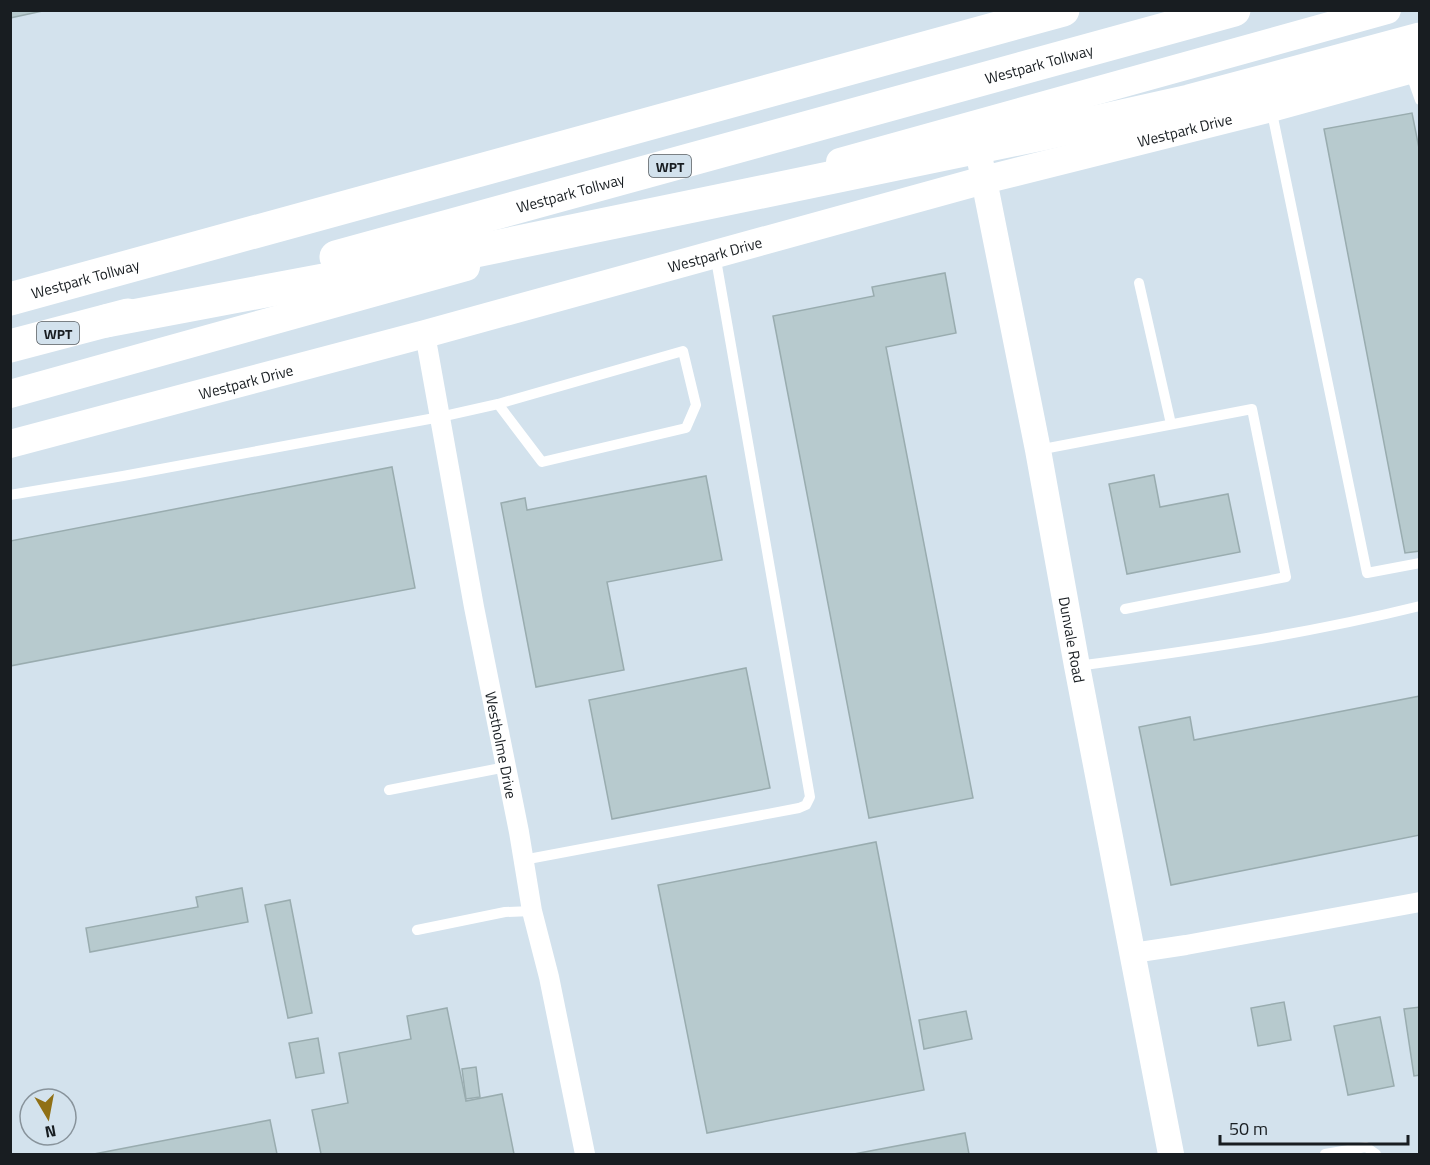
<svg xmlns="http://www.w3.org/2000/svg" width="1430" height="1165" font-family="'Titillium Web',sans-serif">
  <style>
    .building { fill: #b7cace; stroke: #99acaf; stroke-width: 1.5 }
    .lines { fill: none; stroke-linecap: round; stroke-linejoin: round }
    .service { stroke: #fff; stroke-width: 10 }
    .minor { stroke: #fff; stroke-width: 20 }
    .tertiary { stroke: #fff; stroke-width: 26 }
    .secondary { stroke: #fff; stroke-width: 28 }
    .motorway { stroke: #fff; stroke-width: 33 }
    .labels { text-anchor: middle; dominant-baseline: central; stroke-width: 5; stroke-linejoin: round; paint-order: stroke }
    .shield { fill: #d3e2ed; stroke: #50585e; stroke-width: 1.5 }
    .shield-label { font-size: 14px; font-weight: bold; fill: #181d21 }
    .street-label { font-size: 15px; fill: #181d21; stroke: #d3e2ed }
  </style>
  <rect width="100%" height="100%" fill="#d3e2ed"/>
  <!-- building -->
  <g class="building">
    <path d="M10 10H47L10 18Z"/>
    <path d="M1412 113 1420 153V551L1405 553 1324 129Z"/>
    <path d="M945 273 956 333 886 347 973 798 869 818 773 316 874 296 872 287Z"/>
    <path d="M392 467 415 588 10 666V541Z"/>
    <path d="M1154 475 1160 507 1228 494 1240 552 1127 574 1109 484Z"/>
    <path d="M706 476 722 560 607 582 624 670 536 687 501 503 525 498 527 510Z"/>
    <path d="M746 668 770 788 612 819 589 700Z"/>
    <path d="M1420 696V835L1171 885 1139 727 1190 717 1194 740Z"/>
    <path d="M876 842 924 1090 707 1133 658 885Z"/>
    <path d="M242 888 248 922 90 952 86 928 198 907 196 897Z"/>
    <path d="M290 900 312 1013 288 1018 265 905Z"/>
    <path d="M1284 1002 1291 1040 1258 1046 1251 1008Z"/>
    <path d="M1420 1007V1075L1414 1076 1404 1009Z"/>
    <path d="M447 1008 466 1101 502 1094 514 1154H321L312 1110 348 1103 339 1053 411 1039 407 1016Z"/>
    <path d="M966 1011 972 1039 924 1049 919 1020Z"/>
    <path d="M1380 1017 1394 1086 1348 1095 1334 1026Z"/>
    <path d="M318 1038 324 1073 296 1078 289 1043Z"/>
    <path d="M476 1067 480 1097 466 1099 462 1069Z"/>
    <path d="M270 1120 277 1154H94Z"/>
    <path d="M965 1133 969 1154H854Z"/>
  </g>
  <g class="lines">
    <!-- service -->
    <g class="service">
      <path d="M1410 72 1420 100"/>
      <path d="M1271 108 1367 573 1420 563"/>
      <path d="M1139 283 1171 424"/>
      <path d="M1038 450 1252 409 1286 577 1125 609"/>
      <path d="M10 495 123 476 440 417 498 404 683 351 696 405 686 428 542 462 498 404"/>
      <path d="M1077 666C1192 651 1307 634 1420 606"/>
      <path d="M389 790 506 767"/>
      <path d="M523 860 799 808 806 805 810 797 715 254"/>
      <path d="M417 930 505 912 532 911"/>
      <path d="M1325 1154 1366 1147 1376 1154"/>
    </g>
    <!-- minor -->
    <g class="minor">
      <path id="s1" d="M425 334 474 607 519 832 532 911 549 977 585 1154"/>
      <path d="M1133 953 1186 945 1420 902"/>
    </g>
    <!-- tertiary -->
    <path class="tertiary" id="s2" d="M974 130 1038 450 1077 666 1171 1154"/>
    <!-- secondary -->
    <g class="secondary">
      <path d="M840 162 1387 10"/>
      <path d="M10 394 466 267"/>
      <path id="s3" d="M10 444 425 334 984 180 1271 108 1420 67"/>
    </g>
    <!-- motorway -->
    <g class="motorway">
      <path id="s4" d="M336 257 1234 10"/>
      <path id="s5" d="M10 299 1063 10"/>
      <path d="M106 321 446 257 1042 134 1189 101 1420 39"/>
      <path d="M10 346 128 315"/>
    </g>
  </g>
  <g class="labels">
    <!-- shield labels -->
    <g class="shield">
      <rect x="649" y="155" width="42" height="22" rx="4.5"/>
      <rect x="37" y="322" width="42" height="22" rx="4.5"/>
    </g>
    <g class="shield-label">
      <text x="670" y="166">WPT</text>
      <text x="58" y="333">WPT</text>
    </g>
    <!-- street labels -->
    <g class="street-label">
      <text stroke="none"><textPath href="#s4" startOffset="729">Westpark Tollway</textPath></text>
      <text stroke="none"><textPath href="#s3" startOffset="1216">Westpark Drive</textPath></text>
      <text stroke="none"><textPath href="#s4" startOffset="243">Westpark Tollway</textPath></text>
      <text stroke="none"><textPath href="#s3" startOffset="730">Westpark Drive</textPath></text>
      <text stroke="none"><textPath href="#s5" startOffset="78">Westpark Tollway</textPath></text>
      <text stroke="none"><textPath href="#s3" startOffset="244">Westpark Drive</textPath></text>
      <text stroke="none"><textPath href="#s2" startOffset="519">Dunvale Road</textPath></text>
      <text stroke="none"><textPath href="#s1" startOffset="418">Westholme Drive</textPath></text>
    </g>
  </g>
  <!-- border -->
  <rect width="1430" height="1165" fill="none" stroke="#181d21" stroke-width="24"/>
  <!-- north arrow -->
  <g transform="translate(48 1117) rotate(170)"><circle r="28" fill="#d3e2ed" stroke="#88939b" stroke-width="1.5"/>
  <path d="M0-4.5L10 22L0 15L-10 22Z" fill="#907015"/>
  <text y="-9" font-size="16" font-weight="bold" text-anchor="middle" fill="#181d21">N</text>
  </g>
  <!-- scale -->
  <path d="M1220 1135v9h188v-9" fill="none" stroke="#181d21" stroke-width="3"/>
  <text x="1229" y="1135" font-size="18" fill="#181d21" stroke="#d3e2ed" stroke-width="4.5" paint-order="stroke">50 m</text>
</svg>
